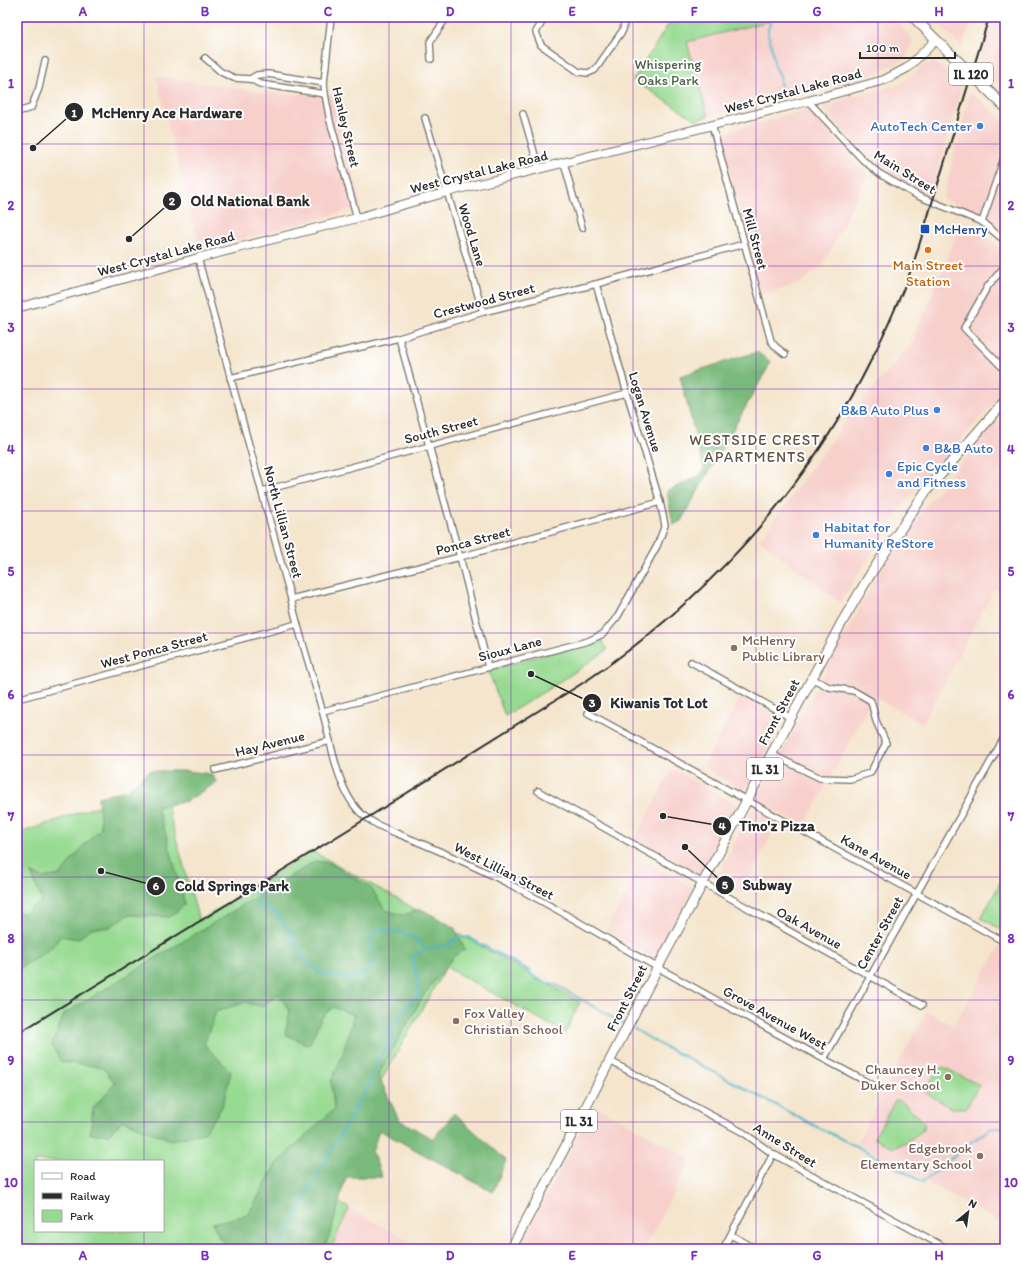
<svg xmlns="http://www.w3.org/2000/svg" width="1022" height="1266" font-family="Itim,sans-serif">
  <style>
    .built { fill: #f7d0cc }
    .green { fill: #97da92; stroke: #61825e; fill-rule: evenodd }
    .forest { fill: #79ba7c; stroke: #527254 }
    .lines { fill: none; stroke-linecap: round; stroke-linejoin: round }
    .stream { stroke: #4eb5cc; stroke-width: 2 }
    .street-casing { stroke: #716c63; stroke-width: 8 }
    .secondary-casing { stroke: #716c63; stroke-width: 10 }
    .primary-casing { stroke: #716c63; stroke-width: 11 }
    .street { stroke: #fff; stroke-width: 5.5 }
    .secondary { stroke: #fff; stroke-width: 8 }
    .primary { stroke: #fff; stroke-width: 9 }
    .rail { stroke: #2b2b2b; stroke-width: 2 }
    .grid { fill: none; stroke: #7b2cbf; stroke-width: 1; stroke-opacity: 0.55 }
    .shop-dot { fill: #3f7fe0; stroke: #fff; stroke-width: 1.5 }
    .transit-dot { fill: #1a4fb4; stroke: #fff; stroke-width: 1.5 }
    .food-dot { fill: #e8710a; stroke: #fff; stroke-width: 1.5 }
    .education-dot { fill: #8d6e63; stroke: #fff; stroke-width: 1.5 }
    .labels { text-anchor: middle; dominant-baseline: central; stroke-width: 4; stroke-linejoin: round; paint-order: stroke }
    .shield { fill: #fff; stroke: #6b6b6b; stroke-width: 1 }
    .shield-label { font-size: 13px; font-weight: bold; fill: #2b2b2b }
    .park-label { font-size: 14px; fill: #4b604a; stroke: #fff }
    .street-label { font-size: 14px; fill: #2b2b2b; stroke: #fff }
    .shop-label { font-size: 14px; fill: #366cbe; stroke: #fff; text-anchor: start }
    .transit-label { font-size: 14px; fill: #164399; stroke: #fff; text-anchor: start }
    .food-label { font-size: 14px; fill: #c56008; stroke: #fff }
    .education-label { font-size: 14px; fill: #785e54; stroke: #fff; text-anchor: start }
    .neighbourhood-label { font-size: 15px; letter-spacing: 1px; fill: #635345; stroke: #fff }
    .leader { fill: none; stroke: #2b2b2b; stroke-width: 1.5 }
    .callout-dot { fill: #2b2b2b; stroke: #fff; stroke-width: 1.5 }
    .mark-label { font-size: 12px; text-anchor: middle; font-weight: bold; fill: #fff }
    .callout-label { font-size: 15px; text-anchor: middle; font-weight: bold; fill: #2b2b2b; stroke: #fff; stroke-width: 4; stroke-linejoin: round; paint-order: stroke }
    .neatline { fill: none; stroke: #7b2cbf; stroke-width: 1.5 }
    .grid-label { font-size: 13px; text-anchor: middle; font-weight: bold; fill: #7b2cbf }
  </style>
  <rect width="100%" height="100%" fill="#fff"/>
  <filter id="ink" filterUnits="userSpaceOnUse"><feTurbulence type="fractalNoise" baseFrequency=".025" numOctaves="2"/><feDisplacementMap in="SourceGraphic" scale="8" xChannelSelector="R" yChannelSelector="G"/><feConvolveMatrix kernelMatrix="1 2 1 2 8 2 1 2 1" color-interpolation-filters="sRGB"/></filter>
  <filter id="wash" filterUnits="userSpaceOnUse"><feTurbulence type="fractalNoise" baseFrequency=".012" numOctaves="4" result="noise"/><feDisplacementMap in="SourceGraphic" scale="16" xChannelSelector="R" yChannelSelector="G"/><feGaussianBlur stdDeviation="0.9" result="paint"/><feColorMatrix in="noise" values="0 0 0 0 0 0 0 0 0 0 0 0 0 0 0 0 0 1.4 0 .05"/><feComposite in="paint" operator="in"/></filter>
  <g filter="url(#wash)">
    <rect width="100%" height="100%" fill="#f4e5cc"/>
    <!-- built -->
    <g class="built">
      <path d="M768 17H894L913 41 905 59 868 76 708 116 687 42 769 21Z"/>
      <path d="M933 17H972L962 48Z"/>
      <path d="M993 17H1005V90L979 63Z"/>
      <path d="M936 63 962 87 930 197 872 163 823 108 826 104 902 84 925 64Z"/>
      <path d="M156 76 265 93 333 95 362 207 200 250Z"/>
      <path d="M970 92 1005 122V237L980 214 943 199Z"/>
      <path d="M808 109 867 175 824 263 800 284 761 294 720 134Z"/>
      <path d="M959 225 975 230 992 241 1005 253V390L903 505 840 602 760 540 850 415 912 343 952 246Z"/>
      <path d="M1005 413V595L995 588 922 724 873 696 804 827 761 803 759 795 876 578 928 503 990 428Z"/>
      <path d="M740 697 783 720 745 791 703 767Z"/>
      <path d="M672 769 739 806 700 876 635 839Z"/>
      <path d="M751 811 761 812 778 822 741 895 715 881Z"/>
      <path d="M644 861 694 888 656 959 606 930Z"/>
      <path d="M1001 944 1005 946V1225L857 1143 926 1011 954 1026Z"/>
      <path d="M594 1105 691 1159 644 1249H518Z"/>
      <path d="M349 1208 424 1249H331Z"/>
    </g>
    <!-- green -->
    <g class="green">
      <path d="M673 17H768L769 21 687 42 708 116 696 120 633 80Z"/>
      <path d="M601 639 607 650 566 678 505 716 488 670Z"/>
      <path d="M161 784 199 921 312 851 580 1002 565 1033 446 967 318 1191 349 1208 331 1249H17V834ZM35 1161H163V1231H35Z"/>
      <path d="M1005 874V932L981 918Z"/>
      <path d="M943 1067 979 1085 966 1108H951L925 1092 937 1070Z"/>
      <path d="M900 1100 925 1123 922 1131 906 1142 893 1148 874 1138 895 1101Z"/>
    </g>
    <!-- forest -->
    <g class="forest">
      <path d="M757 352 771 362 681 521 673 525 667 491 699 476 704 469 680 376Z"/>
      <path d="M149 771H187L211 774 217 782 187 801 157 807 167 838 185 904 170 917 128 915 108 928H91L78 939 61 936 50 949 20 968 17 967V912L24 913 42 901 31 873 43 878 60 875 85 844 101 828 98 797 127 790Z"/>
      <path d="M315 861 330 863 371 888 385 910 403 915 421 909 454 927 465 949 454 956 423 996 378 1075 399 1120 433 1139 454 1113 506 1160 493 1192 379 1130 372 1152 382 1177H346L332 1228 324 1249H232L220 1239 213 1223 248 1215 276 1164 334 1109 331 1081 343 1054 354 1015 333 1007 321 1018 309 1045 285 1034 290 1010 278 994 262 1007 246 1002 216 1012 204 1044 231 1072 222 1107 204 1133 171 1140 123 1120 109 1134H90L93 1108 115 1083 102 1067 61 1062 52 1045 64 1014Z"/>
    </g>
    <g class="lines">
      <!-- stream -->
      <g class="stream">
        <path d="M769 17 770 24 768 29V35L771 43 775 67 780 75 781 96"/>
        <path d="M255 891 258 896 257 905 275 912 287 928 304 958 317 971 332 977 334 976 351 979 365 973 376 962 368 941 377 929 399 932 415 937 417 941 425 949 449 945 454 939 468 937 528 970 537 980 558 986 624 1024"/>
        <path d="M634 1029 666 1048 684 1056 817 1127 868 1152 923 1182 971 1142 990 1129 1005 1127"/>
        <path d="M279 1249 299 1210 326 1159 369 1085 380 1055 387 1049 394 1039 387 1034C394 1019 406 1006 419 995L417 977 412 958 425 949"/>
      </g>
    </g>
  </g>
  <g filter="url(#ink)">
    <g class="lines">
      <!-- street casing -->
      <g class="street-casing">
        <g id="street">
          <path d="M331 17 324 83 325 94 330 121 357 218"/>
          <path d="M545 17 536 32 541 45 579 72 588 73 595 70 623 30 625 17"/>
          <path d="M205 58 221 72 234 78 250 79 260 84 325 94"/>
          <path d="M431 59 430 42 447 17"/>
          <path d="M250 79 257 75 268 74 324 83"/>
          <path d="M808 101 863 160 880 174 918 196 982 222 1005 241"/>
          <path d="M17 112 31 108 39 88 45 61"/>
          <path d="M523 114 539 169"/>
          <path d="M425 118 483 312"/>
          <path d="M712 125 771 341 776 347 785 354"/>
          <path d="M564 163 582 228"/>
          <path d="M982 222 1005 155"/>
          <path d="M198 258 291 599C300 637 312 673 322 710 331 740 336 785 357 809 371 826 398 833 418 842 449 855 481 869 511 885 555 907 597 933 639 957 719 1002 799 1046 880 1089"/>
          <path d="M1005 266 988 286 964 328 1005 370"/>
          <path d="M399 338 460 557 488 667"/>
          <path d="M230 378 399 338 483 312 596 284 744 244"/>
          <path d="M262 491 627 393"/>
          <path d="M291 599 460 557 660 502"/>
          <path d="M691 662 791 718"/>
          <path d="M17 699 297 624"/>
          <path d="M323 711 588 641 603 634 618 616 657 546 665 525 660 502 627 393 596 284"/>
          <path d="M588 713 1005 942"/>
          <path d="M773 755 820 778 850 779 870 773 886 743 876 721 871 701 854 691 829 687 813 679"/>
          <path d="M215 770 330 741"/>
          <path d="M538 791 922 1005"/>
          <path d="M824 1059 1005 736"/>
          <path d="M610 1061 744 1133 773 1154 948 1249"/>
          <path d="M731 1235 756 1249"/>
          <path d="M723 1249 773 1154"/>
        </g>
      </g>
      <!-- secondary casing -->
      <g class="secondary-casing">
        <path id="secondary" d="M17 308 198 258 357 218 447 192 808 101 884 80 907 68 936 40"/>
      </g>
      <!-- primary casing -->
      <g class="primary-casing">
        <g id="primary">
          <path d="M913 17 1005 107"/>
          <path d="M511 1249 570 1138 658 967 842 622 870 575 926 491 1005 401"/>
        </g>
      </g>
      <!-- street -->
      <use href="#street" class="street"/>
      <!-- secondary -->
      <use href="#secondary" class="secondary"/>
      <!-- primary -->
      <use href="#primary" class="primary"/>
      <!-- rail -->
      <path class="rail" d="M17 1034 367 818 586 681C700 604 797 500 862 378 881 342 898 304 913 265L989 17"/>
    </g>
  </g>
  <!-- grid -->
  <path class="grid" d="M144 17V1161M266 17V1249M389 17V1249M511 17V1249M633 17V1249M756 17V1249M878 17V1249M17 144H1005M17 266H1005M17 389H1005M17 511H1005M17 633H1005M17 755H1005M17 877H1005M17 1000H1005M17 1122H1005M144 1231V1249"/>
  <!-- markers -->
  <g class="shop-dot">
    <circle cx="980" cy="126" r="4"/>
    <circle cx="937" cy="410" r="4"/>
    <circle cx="926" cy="448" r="4"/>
    <circle cx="889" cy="474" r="4"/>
    <circle cx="816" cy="535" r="4"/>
  </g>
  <rect class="transit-dot" x="920" y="224" width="10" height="10" rx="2"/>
  <circle class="food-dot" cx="928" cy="250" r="4"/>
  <g class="education-dot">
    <circle cx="734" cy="648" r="4"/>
    <circle cx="456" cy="1021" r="4"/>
    <circle cx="948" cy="1077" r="4"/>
    <circle cx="980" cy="1156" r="4"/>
  </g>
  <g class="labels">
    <!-- shield labels -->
    <g class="shield">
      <rect x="949" y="63" width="44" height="22" rx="3"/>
      <rect x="747" y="758" width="36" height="22" rx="3"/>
      <rect x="561" y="1110" width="36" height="22" rx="3"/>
    </g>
    <g class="shield-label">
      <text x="971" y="74">IL 120</text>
      <text x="765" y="769">IL 31</text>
      <text x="579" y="1121">IL 31</text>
    </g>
    <!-- park labels -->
    <g class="park-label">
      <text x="668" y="64">Whispering<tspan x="668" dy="16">Oaks Park</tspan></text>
    </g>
    <!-- street labels -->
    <g class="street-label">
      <text transform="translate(793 91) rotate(-15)">West Crystal Lake Road</text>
      <text transform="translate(346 127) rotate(77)">Hanley Street</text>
      <text transform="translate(479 172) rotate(-14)">West Crystal Lake Road</text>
      <text transform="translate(905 172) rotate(32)">Main Street</text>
      <text transform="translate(472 235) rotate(73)">Wood Lane</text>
      <text transform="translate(755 239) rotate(75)">Mill Street</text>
      <text transform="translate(166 254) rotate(-15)">West Crystal Lake Road</text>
      <text transform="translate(484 301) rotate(-15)">Crestwood Street</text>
      <text transform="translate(645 412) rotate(73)">Logan Avenue</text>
      <text transform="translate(441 430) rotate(-15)">South Street</text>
      <text transform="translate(283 522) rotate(75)">North Lillian Street</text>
      <text transform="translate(473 541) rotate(-15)">Ponca Street</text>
      <text transform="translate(510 649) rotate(-15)">Sioux Lane</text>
      <text transform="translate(154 650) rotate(-15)">West Ponca Street</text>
      <text transform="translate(779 712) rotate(-62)">Front Street</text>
      <text transform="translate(270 744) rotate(-14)">Hay Avenue</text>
      <text transform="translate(876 857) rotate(29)">Kane Avenue</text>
      <text transform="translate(504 871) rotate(27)">West Lillian Street</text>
      <text transform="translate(809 928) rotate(29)">Oak Avenue</text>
      <text transform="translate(880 933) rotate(-61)">Center Street</text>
      <text transform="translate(627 998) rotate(-63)">Front Street</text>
      <text transform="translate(775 1018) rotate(29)">Grove Avenue West</text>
      <text transform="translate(785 1145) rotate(32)">Anne Street</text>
    </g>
    <!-- shop labels -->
    <g class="shop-label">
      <text x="972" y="126" text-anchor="end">AutoTech Center</text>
      <text x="929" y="410" text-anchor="end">B&amp;B Auto Plus</text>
      <text x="934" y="448">B&amp;B Auto</text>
      <text x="897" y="466">Epic Cycle<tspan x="897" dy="16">and Fitness</tspan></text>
      <text x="824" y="527">Habitat for<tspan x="824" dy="16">Humanity ReStore</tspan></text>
    </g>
    <!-- transit labels -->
    <g class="transit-label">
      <text x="934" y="229">McHenry</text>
    </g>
    <!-- food labels -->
    <g class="food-label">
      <text x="928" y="265">Main Street<tspan x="928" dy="16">Station</tspan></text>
    </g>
    <!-- education labels -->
    <g class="education-label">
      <text x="742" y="640">McHenry<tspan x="742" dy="16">Public Library</tspan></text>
      <text x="464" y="1013">Fox Valley<tspan x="464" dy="16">Christian School</tspan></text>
      <text x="940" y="1069" text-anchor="end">Chauncey H.<tspan x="940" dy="16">Duker School</tspan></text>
      <text x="972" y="1148" text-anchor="end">Edgebrook<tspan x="972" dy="16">Elementary School</tspan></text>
    </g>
    <!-- neighbourhood labels -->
    <g class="neighbourhood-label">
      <text x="755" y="440">WESTSIDE CREST<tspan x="755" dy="17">APARTMENTS</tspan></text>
    </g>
  </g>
  <!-- callouts -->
  <path class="leader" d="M33 148L74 112M129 239L172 201M531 674L592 703M663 816L722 826M685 847L725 885M101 871L156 886"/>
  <g class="callout-dot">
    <circle cx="33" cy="148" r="4"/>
    <circle cx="129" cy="239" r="4"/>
    <circle cx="531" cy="674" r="4"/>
    <circle cx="663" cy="816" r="4"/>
    <circle cx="685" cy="847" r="4"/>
    <circle cx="101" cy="871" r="4"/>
    <circle cx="74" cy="112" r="10"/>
    <circle cx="172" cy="201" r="10"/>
    <circle cx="592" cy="703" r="10"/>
    <circle cx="722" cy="826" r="10"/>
    <circle cx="725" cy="885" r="10"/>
    <circle cx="156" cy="886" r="10"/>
  </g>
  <g class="mark-label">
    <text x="74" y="117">1</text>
    <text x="172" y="205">2</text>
    <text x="592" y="707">3</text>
    <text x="722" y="830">4</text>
    <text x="725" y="889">5</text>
    <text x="156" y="890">6</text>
  </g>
  <g class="callout-label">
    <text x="167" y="118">McHenry Ace Hardware</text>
    <text x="250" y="206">Old National Bank</text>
    <text x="659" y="708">Kiwanis Tot Lot</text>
    <text x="777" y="831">Tino'z Pizza</text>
    <text x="767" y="890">Subway</text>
    <text x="232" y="891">Cold Springs Park</text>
  </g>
  <!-- margin -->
  <rect width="1022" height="1266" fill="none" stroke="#fff" stroke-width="44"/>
  <!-- legend -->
  <rect x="34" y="1160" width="130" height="72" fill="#ffffff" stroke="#aaaaaa"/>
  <rect x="42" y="1173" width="20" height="6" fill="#ffffff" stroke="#aaaaaa"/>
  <text x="70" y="1180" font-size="12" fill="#2b2b2b">Road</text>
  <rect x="42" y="1193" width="20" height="6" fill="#2b2b2b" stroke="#aaaaaa"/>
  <text x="70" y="1200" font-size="12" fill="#2b2b2b">Railway</text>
  <rect x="42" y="1210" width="20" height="12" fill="#97da92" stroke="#aaaaaa"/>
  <text x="70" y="1220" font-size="12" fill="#2b2b2b">Park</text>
  <!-- north arrow -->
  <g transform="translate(968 1212) rotate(29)" stroke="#ffffff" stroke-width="3" paint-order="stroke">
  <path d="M0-3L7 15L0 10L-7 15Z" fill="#2b2b2b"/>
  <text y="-6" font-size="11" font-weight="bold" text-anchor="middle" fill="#2b2b2b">N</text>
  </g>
  <!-- scale -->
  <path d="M860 52v6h95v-6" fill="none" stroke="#2b2b2b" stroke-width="2"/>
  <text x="866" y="52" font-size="12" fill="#2b2b2b" stroke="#ffffff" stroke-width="3" paint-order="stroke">100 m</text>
  <rect x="22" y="22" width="978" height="1222" class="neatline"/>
  <g class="grid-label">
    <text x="83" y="16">A</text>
    <text x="205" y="16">B</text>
    <text x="328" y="16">C</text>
    <text x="450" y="16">D</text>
    <text x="572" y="16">E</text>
    <text x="694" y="16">F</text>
    <text x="817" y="16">G</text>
    <text x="939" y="16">H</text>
    <text x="11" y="88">1</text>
    <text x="1011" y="88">1</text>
    <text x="11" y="210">2</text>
    <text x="1011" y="210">2</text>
    <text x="11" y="332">3</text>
    <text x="1011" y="332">3</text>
    <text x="11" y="454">4</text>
    <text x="1011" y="454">4</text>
    <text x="11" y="576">5</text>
    <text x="1011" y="576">5</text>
    <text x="11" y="699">6</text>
    <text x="1011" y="699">6</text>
    <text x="11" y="821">7</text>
    <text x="1011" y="821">7</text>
    <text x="11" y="943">8</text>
    <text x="1011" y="943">8</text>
    <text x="11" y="1065">9</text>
    <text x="1011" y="1065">9</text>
    <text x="11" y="1187">10</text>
    <text x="1011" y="1187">10</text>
    <text x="83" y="1260">A</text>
    <text x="205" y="1260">B</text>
    <text x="328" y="1260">C</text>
    <text x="450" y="1260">D</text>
    <text x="572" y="1260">E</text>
    <text x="694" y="1260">F</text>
    <text x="817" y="1260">G</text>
    <text x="939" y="1260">H</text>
  </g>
</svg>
